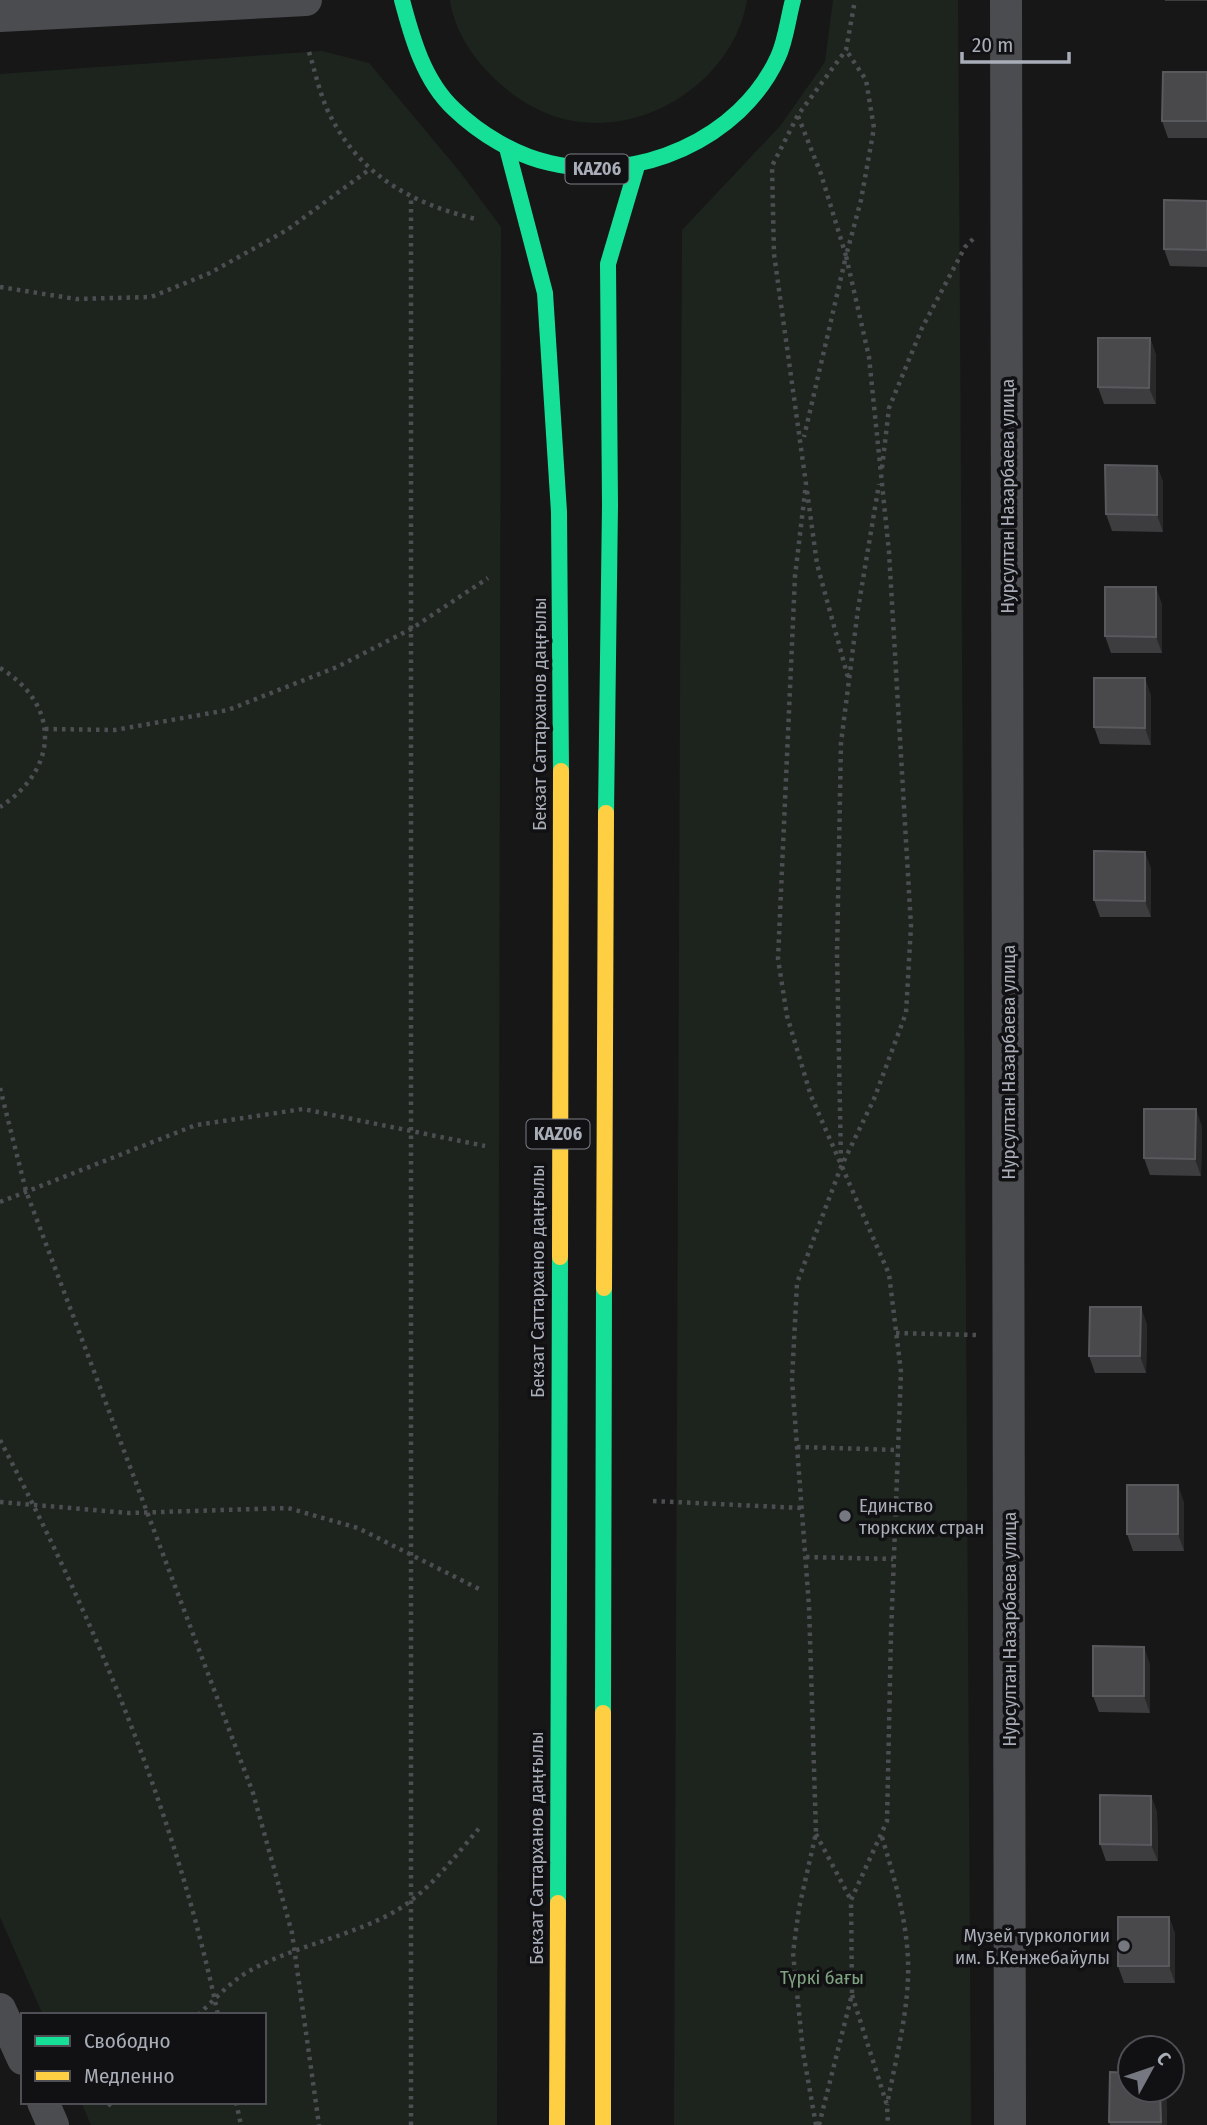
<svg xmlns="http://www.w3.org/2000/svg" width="1207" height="2125" font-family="'Fira Sans Condensed',sans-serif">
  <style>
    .green { fill: #1d241e }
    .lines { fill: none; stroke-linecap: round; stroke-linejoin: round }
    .path { stroke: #4d4e52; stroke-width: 4.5; stroke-dasharray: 3.5 5; stroke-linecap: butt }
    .street { stroke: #4b4c50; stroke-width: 32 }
    .fast { stroke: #16e098; stroke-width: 16 }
    .slow { stroke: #ffcf43; stroke-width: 16 }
    .wall { fill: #3d3d3f }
    .shaded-wall { fill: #29292a }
    .building { fill: #49494c; stroke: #58595d; stroke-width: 2 }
    .poi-dot { fill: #757880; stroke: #111113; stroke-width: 2.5 }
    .labels { text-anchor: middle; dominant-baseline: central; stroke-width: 7; stroke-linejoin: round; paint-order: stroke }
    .shield { fill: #111113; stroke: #7b7e86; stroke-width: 2 }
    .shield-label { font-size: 18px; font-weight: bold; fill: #a8adb8 }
    .street-label { font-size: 19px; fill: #a8adb8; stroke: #111113 }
    .poi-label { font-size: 19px; fill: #a8adb8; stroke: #111113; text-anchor: start }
    .park-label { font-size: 19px; fill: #7fa381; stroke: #111113 }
  </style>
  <rect width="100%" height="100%" fill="#171717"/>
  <!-- green -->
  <g class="green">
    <path d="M450 0H747C733 86 630 148 546 113 522 103 503 88 486 70 469 52 453 25 450 0Z"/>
    <path d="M833 0H958L971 2125H674L682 230 781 125 825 62Z"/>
    <path d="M322 51 369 63 460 172 501 227 497 2125H91L81 2102H264V2015H43L0 1917V74Z"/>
  </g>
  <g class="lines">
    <!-- path -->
    <g class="path">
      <path d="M309 52C315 71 319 91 327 109 357 174 410 203 476 219"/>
      <path d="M798 116 821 174 846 256 804 437"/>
      <path d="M0 287 76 299 151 297 210 273 287 230 370 169"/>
      <path d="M882 468 889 408 922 328 965 247 973 239"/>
      <path d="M807 491 817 564 849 681"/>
      <path d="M0 668C61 705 59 769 0 807"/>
      <path d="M45 729 115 730 228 710 337 667 411 629 488 578"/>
      <path d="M0 1088 26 1191 253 1793 292 1933 319 2125"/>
      <path d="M841 1162 837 954 841 743 858 609 879 484"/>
      <path d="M0 1202 196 1125 303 1109 485 1146"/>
      <path d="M896 1333 976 1335"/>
      <path d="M0 1440C95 1621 176 1814 218 2015"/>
      <path d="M797 1447 898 1450"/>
      <path d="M653 1501 802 1508"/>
      <path d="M0 1502 129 1513 288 1508 358 1528 483 1591"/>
      <path d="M806 1557 893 1559"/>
      <path d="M816 1834 851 1900"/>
      <path d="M882 1837C894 1877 906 1917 908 1959 910 2007 896 2057 887 2105"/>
      <path d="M852 1995 887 2105 888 2125"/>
      <path d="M198 2015C214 2000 232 1980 251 1970 297 1945 349 1937 394 1912 429 1892 456 1855 481 1826"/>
      <path d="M236 2102 241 2125"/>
      <path d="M108 2106 112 2102"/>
      <path d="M411 2125V196"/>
      <path d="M816 2125 803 2052 793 1953 799 1908 816 1833 809 1606 792 1380 797 1283 841 1167 874 1099 906 1013 911 926 889 552 869 357 846 256 861 200 874 128 866 80 846 50"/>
      <path d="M819 2125 852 1994 851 1900 887 1821 891 1634 901 1372 889 1274 811 1096 787 1016 778 959 795 576 806 484 774 254 772 166 798 115 846 50 855 0"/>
    </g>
    <!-- street -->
    <g class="street">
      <path d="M1006 0 1010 2125"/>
      <path d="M0 16 306 0"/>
      <path d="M0 2009 23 2059"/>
      <path d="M43 2102 53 2125"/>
    </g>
    <!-- fast -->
    <g class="fast">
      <path d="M402 0C412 38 424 81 454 109 480 134 515 155 550 163 637 184 741 139 778 57 786 40 788 18 793 0"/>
      <path d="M507 148 545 293 559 512 561 771"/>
      <path d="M606 813 610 505 608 264 637 166"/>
      <path d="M603 1713 604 1288"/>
      <path d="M558 1903 560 1257"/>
    </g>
    <!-- slow -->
    <g class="slow">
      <path d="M560 1257 561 771"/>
      <path d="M604 1288 606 813"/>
      <path d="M557 2125 558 1903"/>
      <path d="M603 2125V1713"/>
    </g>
  </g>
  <!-- wall -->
  <g class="wall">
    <rect x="1165" y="0" width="42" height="1"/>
    <path d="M1207 72V138H1168L1162 121Z"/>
    <path d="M1207 201V267L1170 266 1164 249Z"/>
    <path d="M1150 338 1156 355V404H1104L1098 387Z"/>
    <path d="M1157 466 1163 482V532L1112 531 1106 514Z"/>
    <path d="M1162 604V653H1111L1105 636Z"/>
    <path d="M1151 695V745L1100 744 1094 727Z"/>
    <path d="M1151 868V917H1100L1094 900Z"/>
    <path d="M1202 1126 1201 1176 1150 1175 1144 1158Z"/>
    <path d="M1147 1324 1146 1373H1095L1089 1356Z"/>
    <path d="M1184 1502V1551H1133L1127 1534Z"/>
    <path d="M1150 1664V1713L1099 1712 1093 1696Z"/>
    <path d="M1151 1796 1157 1812 1158 1861H1106L1100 1844Z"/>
    <path d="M1169 1917 1175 1934V1983H1124L1118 1966Z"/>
    <path d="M1166 2090 1167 2125H1110L1109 2122Z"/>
  </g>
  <!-- shaded-wall -->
  <g class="shaded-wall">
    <path d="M1150 338 1156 355V404L1149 388Z"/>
    <path d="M1157 466 1163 482V532L1157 515Z"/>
    <path d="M1156 587 1162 604V653L1156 637Z"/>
    <path d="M1145 678 1151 695V745L1145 728Z"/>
    <path d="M1145 852 1151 868V917L1145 901Z"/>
    <path d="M1196 1109 1202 1126 1201 1176 1195 1159Z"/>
    <path d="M1141 1307 1147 1324 1146 1373 1140 1356Z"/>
    <path d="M1178 1485 1184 1502V1551L1178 1534Z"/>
    <path d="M1144 1647 1150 1664V1713L1144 1696Z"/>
    <path d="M1151 1796 1157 1812 1158 1861 1151 1845Z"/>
    <path d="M1169 1917 1175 1934V1983L1169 1966Z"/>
    <path d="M1160 2090H1166L1167 2125H1162L1161 2122Z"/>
  </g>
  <!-- building -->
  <g class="building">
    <path d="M1163 72H1207V121H1162Z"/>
    <path d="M1164 200 1207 201V250L1164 249Z"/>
    <path d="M1098 338H1150L1149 388 1098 387Z"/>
    <path d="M1105 465 1157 466V515L1106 514Z"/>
    <path d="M1105 587H1156V637L1105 636Z"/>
    <path d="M1094 678H1145V728L1094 727Z"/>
    <path d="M1094 851 1145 852V901L1094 900Z"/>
    <path d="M1144 1109H1196L1195 1159 1144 1158Z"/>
    <path d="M1090 1307H1141L1140 1356H1089Z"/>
    <rect x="1127" y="1485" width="51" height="49"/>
    <path d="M1093 1646 1144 1647V1696H1093Z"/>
    <path d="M1100 1795 1151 1796V1845L1100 1844Z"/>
    <rect x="1118" y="1917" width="51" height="49"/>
    <path d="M1110 2072 1130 2073V2090H1160L1161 2122H1109Z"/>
  </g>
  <!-- markers -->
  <g class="poi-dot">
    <circle cx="845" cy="1516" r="7"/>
    <circle cx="1124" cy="1946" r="7"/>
  </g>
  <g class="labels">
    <!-- shield labels -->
    <g class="shield">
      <rect x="565.5" y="154.5" width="63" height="29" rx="5"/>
      <rect x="526.5" y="1119.5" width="63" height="29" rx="5"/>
    </g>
    <g class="shield-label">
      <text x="597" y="169">KАZ06</text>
      <text x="558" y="1134">KАZ06</text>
    </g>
    <!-- street labels -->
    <g class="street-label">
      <text transform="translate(1007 496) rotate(-90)">Нурсултан Назарбаева улица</text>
      <text transform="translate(539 714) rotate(-90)">Бекзат Саттарханов даңғылы</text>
      <text transform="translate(1008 1062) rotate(-90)">Нурсултан Назарбаева улица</text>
      <text transform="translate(537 1281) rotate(-90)">Бекзат Саттарханов даңғылы</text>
      <text transform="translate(1009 1629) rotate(-90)">Нурсултан Назарбаева улица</text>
      <text transform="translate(536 1848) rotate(-90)">Бекзат Саттарханов даңғылы</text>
    </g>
    <!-- poi labels -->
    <g class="poi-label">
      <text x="859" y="1505">Единство<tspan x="859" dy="22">тюркских стран</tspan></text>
      <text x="1110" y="1935" text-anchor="end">Музей туркологии<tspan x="1110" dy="22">им. Б.Кенжебайулы</tspan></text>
    </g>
    <!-- park labels -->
    <g class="park-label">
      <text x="822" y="1977">Түркі бағы</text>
    </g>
  </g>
  <!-- legend -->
  <rect x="21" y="2013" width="245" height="91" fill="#111113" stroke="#4d4f55" stroke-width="2"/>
  <rect x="35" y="2036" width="35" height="10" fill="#16e098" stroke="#4d4f55" stroke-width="2"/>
  <text x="84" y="2048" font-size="21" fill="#a8adb8">Свободно</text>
  <rect x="35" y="2071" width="35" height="10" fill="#ffcf43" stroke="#4d4f55" stroke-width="2"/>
  <text x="84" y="2083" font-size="21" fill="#a8adb8">Медленно</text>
  <!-- north arrow -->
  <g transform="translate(1151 2069) rotate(50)"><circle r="33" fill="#111113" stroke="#4d4f55" stroke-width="2"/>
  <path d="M0-5L12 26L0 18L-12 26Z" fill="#757880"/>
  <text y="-10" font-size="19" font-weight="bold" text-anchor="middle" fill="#a8adb8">С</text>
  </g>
  <!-- scale -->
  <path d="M962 52v10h107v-10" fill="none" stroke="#a8adb8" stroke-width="3.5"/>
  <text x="972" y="52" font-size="21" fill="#a8adb8" stroke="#111113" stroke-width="5" paint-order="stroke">20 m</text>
</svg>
